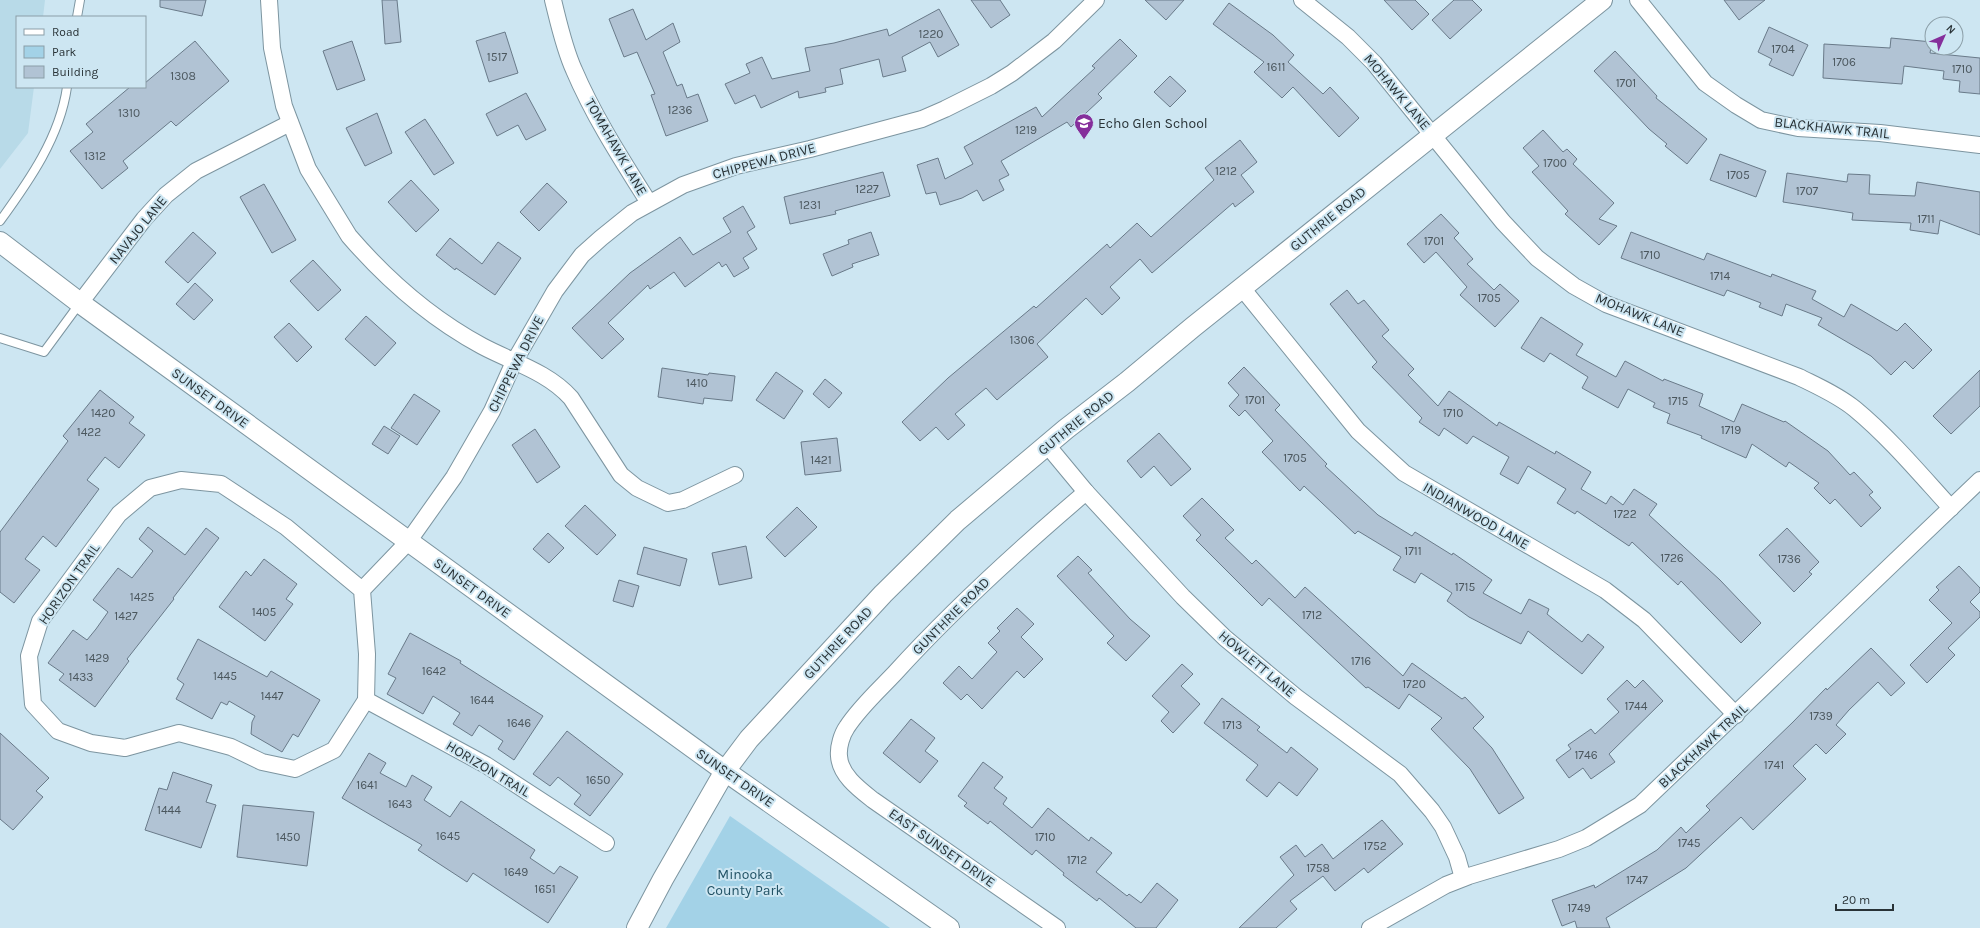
<svg xmlns="http://www.w3.org/2000/svg" width="1980" height="928" font-family="Karla,sans-serif">
  <style>
    .built { fill: #b8dae8 }
    .green { fill: #a3d2e7 }
    .building { fill: #b1c3d4; stroke: #697a89 }
    .lines { fill: none; stroke-linecap: round; stroke-linejoin: round }
    .service-casing { stroke: #7d95a0; stroke-width: 10 }
    .minor-casing { stroke: #7d95a0; stroke-width: 18 }
    .tertiary-casing { stroke: #7d95a0; stroke-width: 22 }
    .service { stroke: #fff; stroke-width: 8 }
    .minor { stroke: #fff; stroke-width: 16 }
    .tertiary { stroke: #fff; stroke-width: 20 }
    .labels { text-anchor: middle; dominant-baseline: central; stroke-width: 4; stroke-linejoin: round; paint-order: stroke }
    .number-label { font-size: 12px; fill: #4b575e }
    .street-label { font-size: 14px; fill: #293337; stroke: #cde6f2 }
    .poi-label { font-size: 14px; fill: #293337; stroke: #cde6f2; text-anchor: start }
    .park-label { font-size: 14px; fill: #225366; stroke: #cde6f2 }
  </style>
  <rect width="100%" height="100%" fill="#cde6f2"/>
  <!-- built -->
  <path class="built" d="M0 0H45L43 17H17V87H34L28 133 0 169Z"/>
  <!-- green -->
  <path class="green" d="M730 816 890 928H666Z"/>
  <!-- building -->
  <g class="building">
    <path d="M160 0H206L202 16 160 7Z"/>
    <path d="M382 0H397L401 42 385 44Z"/>
    <path d="M971 0H1000L1010 15 991 28Z"/>
    <path d="M1145 0H1184L1166 20Z"/>
    <path d="M1384 0H1415L1429 14 1412 30Z"/>
    <path d="M1454 0H1472L1482 10 1450 39 1432 20Z"/>
    <path d="M1724 0H1765L1739 20Z"/>
    <path d="M1229 3 1273 35 1294 55 1288 62 1323 94 1330 87 1359 118 1339 137 1293 87 1282 98 1254 72 1264 62 1213 24Z"/>
    <path d="M633 9 646 40 673 23 680 42 663 52 677 86 682 84 687 98 698 94 708 121 666 136 651 95 655 94 637 52 624 57 609 19Z"/>
    <path d="M939 9 959 45 938 57 930 42 902 57 906 71 883 77 879 59 840 69 843 84 825 88 826 92 799 98 798 91 761 108 755 95 735 104 725 84 750 73 746 64 762 57 772 79 810 71 805 48 834 43 887 29 889 36Z"/>
    <path d="M1769 27 1808 45 1793 76 1769 65 1772 59 1758 52Z"/>
    <path d="M505 32 518 73 489 82 476 41Z"/>
    <path d="M1891 38 1932 42 1930 53 1980 58V94L1959 92 1960 81 1943 79 1944 71 1904 66 1902 84 1823 78 1824 44 1890 48Z"/>
    <path d="M1120 39 1137 56 1098 94 1102 98 1071 127 1067 122 1001 161 1009 175 999 180 1004 190 983 201 977 190 962 198 940 205 936 192 926 194 917 165 938 158 945 179 973 164 964 147 1036 107 1042 117 1095 68 1092 66Z"/>
    <path d="M195 41 229 81 176 126 171 121 123 161 128 168 102 189 70 151 93 132 86 124 130 87H145V83Z"/>
    <path d="M352 41 365 80 337 90 323 51Z"/>
    <path d="M1615 51 1657 96 1656 98 1707 139 1687 164 1665 146 1667 144 1649 129 1594 71Z"/>
    <path d="M1170 76 1186 91 1170 107 1154 92Z"/>
    <path d="M526 93 546 130 526 140 518 125 497 136 486 114Z"/>
    <path d="M377 113 392 153 365 166 346 128Z"/>
    <path d="M425 119 454 163 434 175 405 132Z"/>
    <path d="M1543 130 1563 152 1567 149 1577 159 1573 164 1614 203 1599 219 1617 226 1599 245 1565 214 1568 211 1532 172 1539 166 1523 148Z"/>
    <path d="M1240 140 1257 162 1241 175 1254 192 1235 207 1233 203 1152 273 1140 259 1110 287 1120 298 1102 315 1086 298 1037 344 1048 357 997 400 986 388 955 414 965 425 948 440 936 427 920 441 902 422 948 378 1034 306 1036 308 1107 244 1110 248 1137 223 1151 237 1214 180 1205 168Z"/>
    <path d="M1720 154 1766 171 1756 197 1710 180Z"/>
    <path d="M883 172 890 196 835 211 836 214 790 224 784 197Z"/>
    <path d="M1787 173 1847 182 1848 174 1870 175 1869 194 1915 196 1917 182 1980 192V235L1940 220 1938 234 1910 230 1911 223 1852 220 1853 213 1783 202Z"/>
    <path d="M411 180 439 210 416 232 388 202Z"/>
    <path d="M547 183 567 202 539 231 520 212Z"/>
    <path d="M264 184 296 240 272 253 240 197Z"/>
    <path d="M743 206 755 227 747 232 757 249 743 258 749 268 734 277 726 264 722 267 719 262 685 287 674 272 650 289 648 285 608 323 624 339 602 359 572 328 630 273 680 237 693 255 731 232 723 218Z"/>
    <path d="M1441 214 1459 233 1454 238 1473 259 1467 264 1494 290 1500 284 1519 301 1495 327 1460 295 1467 287 1436 252 1424 263 1407 244Z"/>
    <path d="M193 232 216 253 188 283 165 262Z"/>
    <path d="M871 232 879 255 852 264 853 267 832 276 823 254 849 244 848 240Z"/>
    <path d="M1631 232 1704 260 1707 253 1771 277 1772 274 1816 291 1812 299 1844 317 1851 304 1897 331 1905 323 1932 350 1913 369 1905 361 1891 375 1871 356 1818 325 1822 318 1786 304 1782 316 1759 307 1761 303 1727 290 1724 296 1621 258Z"/>
    <path d="M450 238 482 264 498 242 521 258 495 295 456 268 455 270 436 255Z"/>
    <path d="M313 260 341 290 318 311 290 281Z"/>
    <path d="M195 283 213 300 194 320 176 304Z"/>
    <path d="M1347 290 1358 304 1364 300 1389 330 1382 336 1414 369 1408 375 1438 406 1449 391 1497 426 1499 422 1555 454 1556 451 1591 472 1581 489 1606 504 1611 496 1623 505 1634 489 1657 504 1649 515 1720 580 1761 623 1741 643 1681 581 1678 585 1632 542 1629 546 1577 511 1575 514 1557 503 1566 489 1528 466 1518 484 1500 474 1509 457 1473 436 1467 444 1444 428 1439 436 1419 422 1422 418 1372 367 1377 362 1330 304Z"/>
    <path d="M366 316 396 343 375 366 345 339Z"/>
    <path d="M1541 317 1583 344 1576 355 1616 377 1625 361 1663 381 1664 379 1703 394 1699 406 1734 422 1742 404 1784 422 1785 421 1828 451 1850 475 1854 472 1873 492 1869 495 1881 508 1861 527 1835 499 1830 504 1814 488 1819 483 1789 462 1786 467 1752 444 1746 458 1701 438 1702 436 1667 423 1670 414 1653 407 1655 403 1628 389 1618 408 1582 388 1588 377 1550 353 1544 362 1521 348Z"/>
    <path d="M289 323 312 347 297 362 274 337Z"/>
    <path d="M1244 367 1280 405 1275 410 1327 464 1325 466 1378 515 1412 536 1415 532 1452 555 1453 553 1492 580 1483 593 1521 614 1529 599 1549 609 1547 614 1582 642 1588 634 1604 647 1582 674 1528 631 1521 644 1469 617 1447 601 1452 593 1421 573 1415 583 1393 570 1401 557 1358 531 1355 534 1304 486 1300 491 1262 452 1273 441 1245 410 1239 416 1229 406 1239 395 1228 383Z"/>
    <path d="M662 368 708 375 709 373 735 376 732 401 704 398 703 404 658 397Z"/>
    <path d="M1980 370V406L1951 434 1933 416Z"/>
    <path d="M776 372 803 391 784 419 756 400Z"/>
    <path d="M825 379 842 393 829 408 813 394Z"/>
    <path d="M100 390 134 417 129 423 145 435 119 468 105 457 87 480 99 489 56 547 43 536 25 559 40 570 14 603 0 592V532L68 441 63 436Z"/>
    <path d="M414 394 440 411 417 445 391 428Z"/>
    <path d="M384 426 400 436 388 454 372 444Z"/>
    <path d="M535 429 560 467 537 483 512 445Z"/>
    <path d="M1159 433 1191 469 1171 486 1154 466 1141 478 1127 461Z"/>
    <path d="M837 438 841 471 805 475 801 442Z"/>
    <path d="M1202 498 1234 530 1225 538 1252 564 1256 560 1295 598 1305 587 1403 676 1412 663 1462 699 1465 697 1484 717 1473 728 1492 748 1524 798 1499 814 1470 769 1431 729 1442 718 1409 694 1399 709 1368 687 1366 688 1269 598 1262 606 1196 540 1201 535 1183 516Z"/>
    <path d="M585 505 616 535 597 555 565 526Z"/>
    <path d="M797 507 817 527 785 557 766 537Z"/>
    <path d="M148 527 185 555 206 528 219 538 173 598 174 599 127 659 129 661 95 707 59 680 64 674 48 663 73 630 87 640 96 629 108 612 93 600 118 568 132 578 153 551 139 539Z"/>
    <path d="M1787 528 1819 562 1809 572 1812 574 1794 592 1759 555Z"/>
    <path d="M548 533 564 548 549 563 533 549Z"/>
    <path d="M746 546 752 578 719 585 712 553Z"/>
    <path d="M644 547 687 559 680 586 637 574Z"/>
    <path d="M1078 556 1092 570 1088 573 1130 619 1150 636 1126 661 1107 643 1114 636 1057 576Z"/>
    <path d="M264 559 297 584 286 599 293 604 265 641 219 607 246 571 251 576Z"/>
    <path d="M1959 566 1980 588V592L1970 602 1980 612V617L1948 648 1955 655 1927 683 1910 665 1952 623 1929 600 1939 590 1936 587Z"/>
    <path d="M619 580 639 586 633 607 613 601Z"/>
    <path d="M1017 608 1034 624 1021 637 1043 659 1024 678 1017 671 982 709 967 694 961 700 943 683 959 666 972 679 997 652 988 643 1000 631 997 628Z"/>
    <path d="M410 633 461 661 460 663 543 716 514 760 498 749 503 741 479 725 472 736 453 724 460 713 433 696 423 714 387 694 396 678 388 674Z"/>
    <path d="M198 639 267 677 271 671 320 700 298 737 293 734 282 752 251 734 252 722 255 716 229 701 227 705 221 702 212 719 176 699 184 684 177 679Z"/>
    <path d="M1871 648 1905 683 1891 696 1878 682 1849 710 1836 725 1846 734 1826 754 1816 744 1793 766 1806 779 1753 830 1741 817 1686 868 1606 918 1610 928H1577L1575 921 1562 926 1552 900 1594 885 1595 888 1657 850 1681 827 1686 833 1710 810 1706 806 1793 722 1826 688 1827 690Z"/>
    <path d="M1182 664 1193 674 1181 686 1200 704 1173 733 1161 721 1169 712 1152 696Z"/>
    <path d="M1627 680 1635 688 1643 680 1663 701 1609 754 1615 762 1591 779 1583 768 1569 778 1556 760 1571 749 1568 745 1591 729 1595 734 1619 712 1607 699Z"/>
    <path d="M1222 698 1260 727 1257 730 1287 753 1291 747 1318 769 1297 796 1279 782 1267 797 1246 780 1258 765 1204 723Z"/>
    <path d="M911 719 935 738 925 751 938 761 920 783 883 753Z"/>
    <path d="M567 731 623 774 590 816 574 804 581 795 558 777 550 786 533 774Z"/>
    <path d="M0 733 49 778 36 791 43 797 13 830 0 819Z"/>
    <path d="M369 753 386 763 380 773 406 787 412 775 432 787 424 800 450 817 461 801 535 850 530 858 554 874 560 866 578 877 548 923 473 873 467 882 418 850 422 845 342 798Z"/>
    <path d="M983 762 1003 777 994 788 1007 798 1003 804 1032 828 1048 808 1089 841 1091 837 1112 853 1096 872 1127 896 1129 894 1141 903 1157 883 1178 900 1156 928H1136L1099 898 1097 901 1063 875 1064 873 1036 850 1032 855 990 821 988 824 964 806 967 803 958 796Z"/>
    <path d="M173 772 212 785 206 802 216 805 201 848 145 830 159 788 167 790Z"/>
    <path d="M243 805 314 812 307 866 237 857Z"/>
    <path d="M1382 820 1403 844 1368 873 1364 868 1335 891 1323 876 1290 901 1297 909 1276 928H1239L1294 875 1280 857 1296 845 1305 857 1322 844 1333 859Z"/>
  </g>
  <g class="lines">
    <!-- service casing -->
    <g class="service-casing">
      <g id="service">
        <path d="M77 17 80 0"/>
        <path d="M0 221C29 181 60 137 67 87"/>
        <path d="M0 338 44 352 80 303"/>
      </g>
    </g>
    <!-- minor casing -->
    <g class="minor-casing">
      <g id="minor">
        <path d="M269 0 272 48 284 106 308 169 349 236C387 280 432 319 482 346 512 362 548 372 571 398L621 475 637 488 668 503 683 500 735 475"/>
        <path d="M553 0C559 24 564 48 574 70 594 117 622 160 649 203"/>
        <path d="M1302 0 1348 37 1374 63 1503 222 1537 258 1574 286 1606 304 1799 377C1817 386 1838 395 1855 409 1890 438 1920 474 1951 508"/>
        <path d="M1638 0 1705 83 1736 105 1761 120 1798 128 1880 133 1980 145"/>
        <path d="M1242 288 1358 431 1404 473 1605 590 1644 620 1736 715"/>
        <path d="M80 303 144 219 166 195 196 171 290 123"/>
        <path d="M1047 445 1086 492 1183 597 1225 638 1296 697 1400 774 1432 811 1443 827 1457 857 1463 878"/>
        <path d="M362 590 286 527 221 484 181 480 150 488 119 514 40 621 29 656 33 704 58 731 91 743 125 748 179 733 231 747 262 762 295 769 334 750 366 700 367 654 362 590 408 542 454 477 492 411 514 362 555 291 582 255 601 238 632 213 683 185 736 166 810 149 922 119 945 109 991 86 1012 73 1054 41 1096 0"/>
        <path d="M366 700 486 765 606 843"/>
        <path d="M1057 928 873 800C859 789 840 775 839 756 838 747 842 734 847 727 860 707 879 690 895 673 954 608 1019 549 1086 492"/>
        <path d="M1370 928 1446 885 1469 876 1559 849 1586 838 1640 805 1980 480"/>
      </g>
    </g>
    <!-- tertiary casing -->
    <g class="tertiary-casing">
      <g id="tertiary">
        <path d="M0 242 80 303 725 771 949 928"/>
        <path d="M637 928 663 879 725 771 749 739 883 594 958 520 1066 429 1127 382 1193 327 1602 0"/>
      </g>
    </g>
    <!-- service -->
    <use href="#service" class="service"/>
    <!-- minor -->
    <use href="#minor" class="minor"/>
    <!-- tertiary -->
    <use href="#tertiary" class="tertiary"/>
  </g>
  <!-- icons -->
  <defs>
    <g id="school-pin" transform="scale(1)"><path d="M0 17L-7.5 6A9.5 9.5 0 1 1 7.5 6Z" fill="#852e9b" stroke="#cde6f2"/><path d="M0-5L7-2L0 1L-7-2ZM-4 1L0 2.5L4 1V4Q0 6-4 4Z" fill="#fff"/></g>
  </defs>
  <g fill-rule="evenodd">
    <use href="#school-pin" x="1084" y="123"/>
  </g>
  <g class="labels">
    <!-- number labels -->
    <g class="number-label">
      <text x="931" y="34">1220</text>
      <text x="1783" y="49">1704</text>
      <text x="497" y="57">1517</text>
      <text x="1844" y="62">1706</text>
      <text x="1276" y="67">1611</text>
      <text x="1962" y="69">1710</text>
      <text x="183" y="76">1308</text>
      <text x="1626" y="83">1701</text>
      <text x="680" y="110">1236</text>
      <text x="129" y="113">1310</text>
      <text x="1026" y="130">1219</text>
      <text x="95" y="156">1312</text>
      <text x="1555" y="163">1700</text>
      <text x="1226" y="171">1212</text>
      <text x="1738" y="175">1705</text>
      <text x="867" y="189">1227</text>
      <text x="1807" y="191">1707</text>
      <text x="810" y="205">1231</text>
      <text x="1926" y="219">1711</text>
      <text x="1434" y="241">1701</text>
      <text x="1650" y="255">1710</text>
      <text x="1720" y="276">1714</text>
      <text x="1489" y="298">1705</text>
      <text x="1022" y="340">1306</text>
      <text x="697" y="383">1410</text>
      <text x="1255" y="400">1701</text>
      <text x="1678" y="401">1715</text>
      <text x="103" y="413">1420</text>
      <text x="1453" y="413">1710</text>
      <text x="1731" y="430">1719</text>
      <text x="89" y="432">1422</text>
      <text x="1295" y="458">1705</text>
      <text x="821" y="460">1421</text>
      <text x="1625" y="514">1722</text>
      <text x="1413" y="551">1711</text>
      <text x="1672" y="558">1726</text>
      <text x="1789" y="559">1736</text>
      <text x="1465" y="587">1715</text>
      <text x="142" y="597">1425</text>
      <text x="264" y="612">1405</text>
      <text x="1312" y="615">1712</text>
      <text x="126" y="616">1427</text>
      <text x="97" y="658">1429</text>
      <text x="1361" y="661">1716</text>
      <text x="434" y="671">1642</text>
      <text x="225" y="676">1445</text>
      <text x="81" y="677">1433</text>
      <text x="1414" y="684">1720</text>
      <text x="272" y="696">1447</text>
      <text x="482" y="700">1644</text>
      <text x="1636" y="706">1744</text>
      <text x="1821" y="716">1739</text>
      <text x="519" y="723">1646</text>
      <text x="1232" y="725">1713</text>
      <text x="1586" y="755">1746</text>
      <text x="1774" y="765">1741</text>
      <text x="598" y="780">1650</text>
      <text x="367" y="785">1641</text>
      <text x="400" y="804">1643</text>
      <text x="169" y="810">1444</text>
      <text x="448" y="836">1645</text>
      <text x="288" y="837">1450</text>
      <text x="1045" y="837">1710</text>
      <text x="1689" y="843">1745</text>
      <text x="1375" y="846">1752</text>
      <text x="1077" y="860">1712</text>
      <text x="1318" y="868">1758</text>
      <text x="516" y="872">1649</text>
      <text x="1637" y="880">1747</text>
      <text x="545" y="889">1651</text>
      <text x="1579" y="908">1749</text>
    </g>
    <!-- street labels -->
    <g class="street-label">
      <text transform="translate(1397 92) rotate(50)">MOHAWK LANE</text>
      <text transform="translate(1832 128) rotate(6)">BLACKHAWK TRAIL</text>
      <text transform="translate(616 147) rotate(60)">TOMAHAWK LANE</text>
      <text transform="translate(764 161) rotate(-15)">CHIPPEWA DRIVE</text>
      <text transform="translate(1328 219) rotate(-39)">GUTHRIE ROAD</text>
      <text transform="translate(138 230) rotate(-51)">NAVAJO LANE</text>
      <text transform="translate(1640 315) rotate(22)">MOHAWK LANE</text>
      <text transform="translate(516 364) rotate(-63)">CHIPPEWA DRIVE</text>
      <text transform="translate(210 398) rotate(36)">SUNSET DRIVE</text>
      <text transform="translate(1076 423) rotate(-39)">GUTHRIE ROAD</text>
      <text transform="translate(1476 516) rotate(30)">INDIANWOOD LANE</text>
      <text transform="translate(69 584) rotate(-55)">HORIZON TRAIL</text>
      <text transform="translate(472 588) rotate(36)">SUNSET DRIVE</text>
      <text transform="translate(951 616) rotate(-45)">GUNTHRIE ROAD</text>
      <text transform="translate(838 643) rotate(-47)">GUTHRIE ROAD</text>
      <text transform="translate(1257 664) rotate(40)">HOWLETT LANE</text>
      <text transform="translate(1703 746) rotate(-43)">BLACKHAWK TRAIL</text>
      <text transform="translate(488 769) rotate(31)">HORIZON TRAIL</text>
      <text transform="translate(735 778) rotate(35)">SUNSET DRIVE</text>
      <text transform="translate(942 848) rotate(35)">EAST SUNSET DRIVE</text>
    </g>
    <!-- poi labels -->
    <g class="poi-label">
      <text x="1098" y="123">Echo Glen School</text>
    </g>
    <!-- park labels -->
    <g class="park-label">
      <text x="745" y="874">Minooka<tspan x="745" dy="16">County Park</tspan></text>
    </g>
  </g>
  <!-- legend -->
  <rect x="16" y="16" width="130" height="72" fill="#cde6f2" stroke="#8b9ea7"/>
  <rect x="24" y="29" width="20" height="6" fill="#ffffff" stroke="#8b9ea7"/>
  <text x="52" y="36" font-size="12" fill="#293337">Road</text>
  <rect x="24" y="46" width="20" height="12" fill="#a3d2e7" stroke="#8b9ea7"/>
  <text x="52" y="56" font-size="12" fill="#293337">Park</text>
  <rect x="24" y="66" width="20" height="12" fill="#b1c3d4" stroke="#8b9ea7"/>
  <text x="52" y="76" font-size="12" fill="#293337">Building</text>
  <!-- north arrow -->
  <g transform="translate(1944 36) rotate(45)"><circle r="19" fill="#cde6f2" stroke="#8b9ea7"/>
  <path d="M0-3L7 15L0 10L-7 15Z" fill="#852e9b"/>
  <text y="-6" font-size="11" font-weight="bold" text-anchor="middle" fill="#293337">N</text>
  </g>
  <!-- scale -->
  <path d="M1836 904v6h57v-6" fill="none" stroke="#293337" stroke-width="2"/>
  <text x="1842" y="904" font-size="12" fill="#293337" stroke="#cde6f2" stroke-width="3" paint-order="stroke">20 m</text>
</svg>
